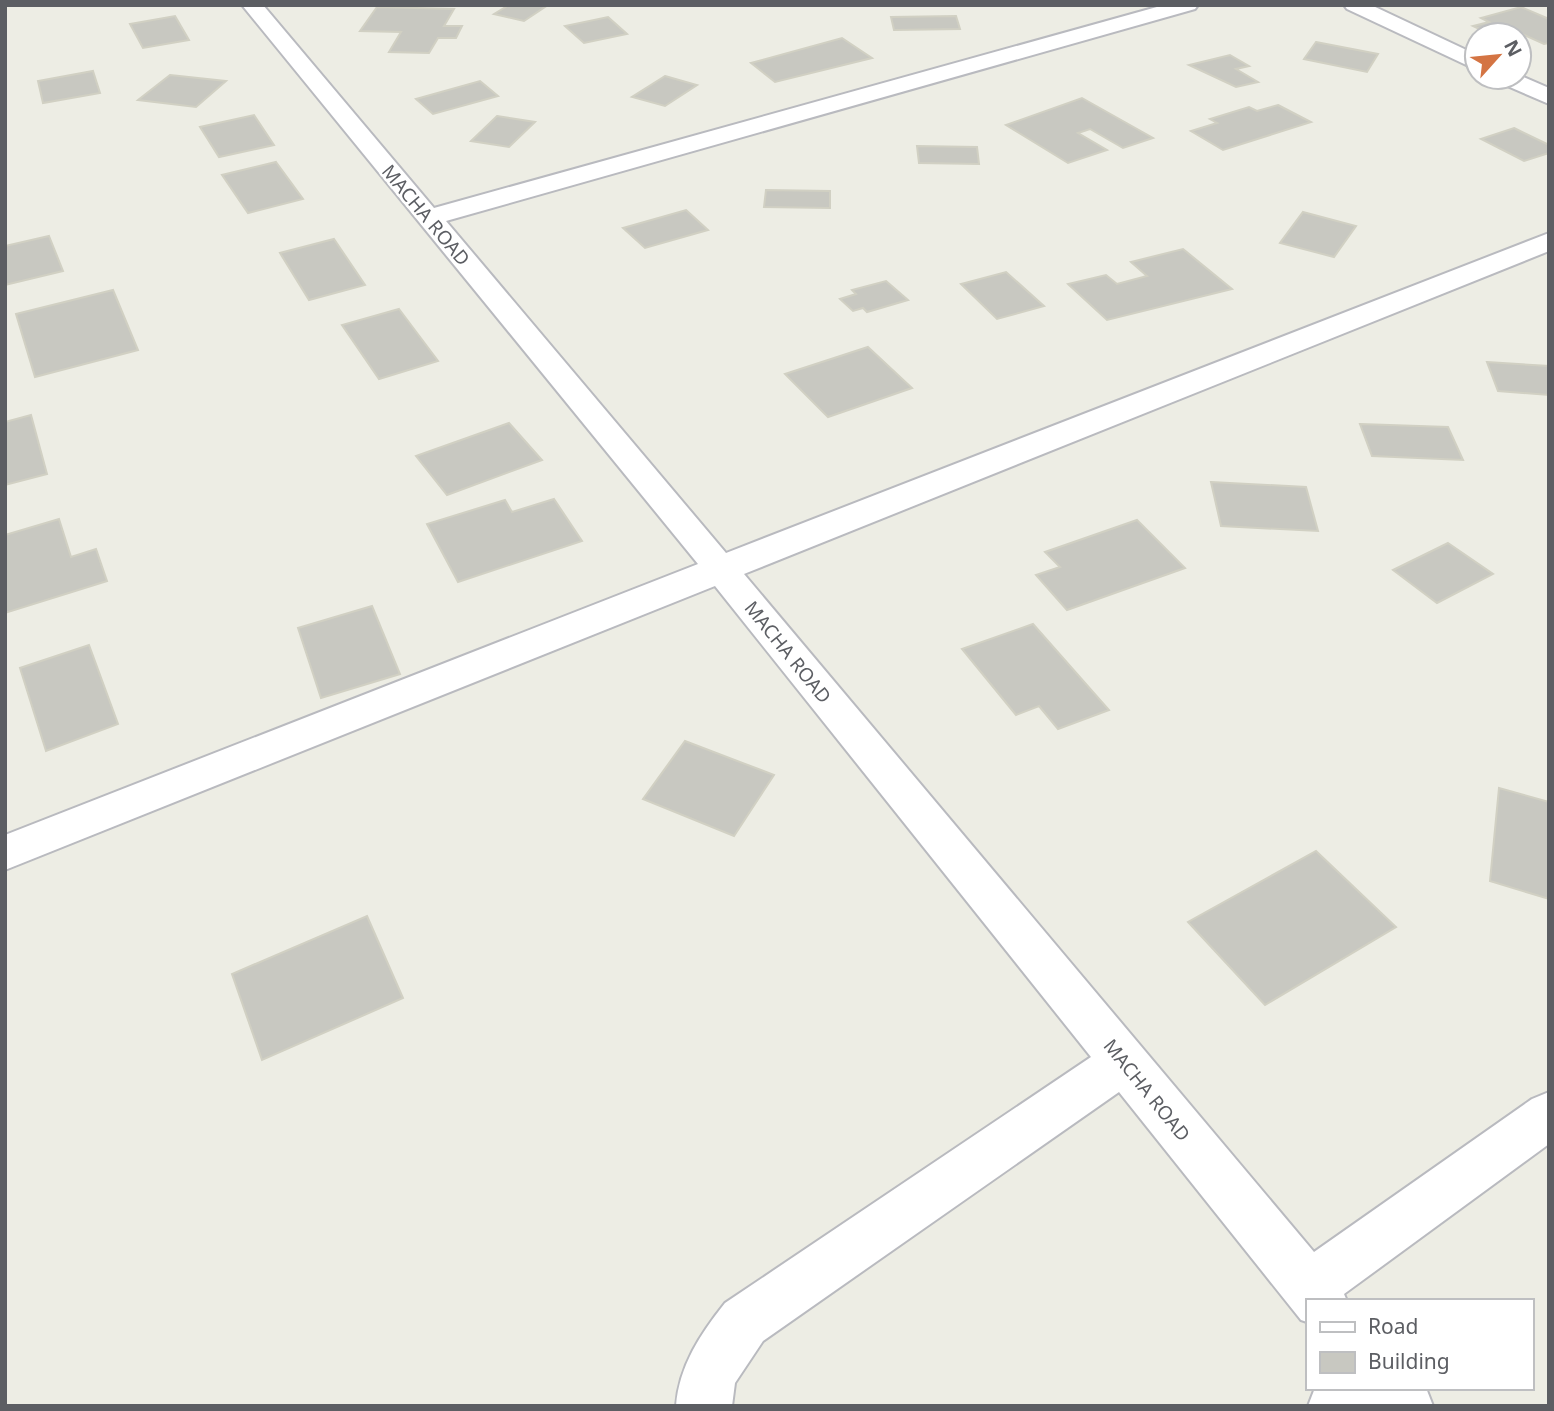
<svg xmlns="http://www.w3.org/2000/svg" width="1554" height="1411" font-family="'Noto Sans',sans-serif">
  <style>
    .building { fill: #c8c8c1; stroke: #d1d0c3; stroke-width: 2 }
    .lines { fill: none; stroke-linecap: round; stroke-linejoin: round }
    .minor-casing { stroke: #b9babf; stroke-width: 4 }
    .minor { fill: #fff; fill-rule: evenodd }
    .labels { text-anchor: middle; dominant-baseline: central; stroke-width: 5; stroke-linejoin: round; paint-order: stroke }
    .street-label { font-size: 19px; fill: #5c5e63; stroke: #fff }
  </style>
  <rect width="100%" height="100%" fill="#edede4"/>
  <!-- building -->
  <g class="building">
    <path d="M509 5H548L524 21 494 14Z"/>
    <path d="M377 7 454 9 444 26H462L456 38H438L429 53 389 52 401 32 360 31Z"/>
    <path d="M1521 7 1549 19V43L1544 44 1520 33 1492 35 1473 26 1489 22 1481 18Z"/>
    <path d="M175 16 189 40 143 48 130 24Z"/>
    <path d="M956 16 960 29 894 30 891 17Z"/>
    <path d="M608 17 627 34 584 43 565 26Z"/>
    <path d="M842 38 872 58 775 82 751 63Z"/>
    <path d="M1316 42 1378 54 1367 72 1304 59Z"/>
    <path d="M1230 55 1249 66 1236 69 1258 82 1236 87 1189 65Z"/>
    <path d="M93 71 100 93 43 103 38 81Z"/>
    <path d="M170 75 226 81 196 107 138 100Z"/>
    <path d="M665 76 697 85 665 106 632 97Z"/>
    <path d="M480 81 498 96 433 114 416 99Z"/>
    <path d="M1082 98 1153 138 1123 148 1090 129 1078 133 1107 150 1068 163 1006 125Z"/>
    <path d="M1278 105 1311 122 1223 150 1191 131 1217 123 1210 119 1249 107 1257 111Z"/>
    <path d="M254 115 274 145 219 157 200 127Z"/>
    <path d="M497 116 535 122 509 147 471 141Z"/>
    <path d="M1514 128 1549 145V153L1524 161 1481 139Z"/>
    <path d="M917 146 977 147 979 164 919 163Z"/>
    <path d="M276 162 303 199 248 213 222 175Z"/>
    <path d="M766 190 830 191V208L764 207Z"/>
    <path d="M686 210 708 230 645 248 623 228Z"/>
    <path d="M1303 212 1356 226 1334 257 1280 243Z"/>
    <path d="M49 236 63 271 5 285V246Z"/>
    <path d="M334 239 365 285 309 300 280 253Z"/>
    <path d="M1183 249 1232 289 1107 320 1068 284 1106 275 1117 284 1147 276 1131 262Z"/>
    <path d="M1006 272 1044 306 997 319 961 284Z"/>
    <path d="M886 281 908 300 867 312 863 308 853 311 840 299 856 294 852 290Z"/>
    <path d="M113 290 138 350 35 377 16 314Z"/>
    <path d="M399 309 438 361 379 379 342 325Z"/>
    <path d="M868 347 912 388 828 417 785 374Z"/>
    <path d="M1487 362 1549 366V395L1498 391Z"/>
    <path d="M31 415 47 474 5 485V422Z"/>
    <path d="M509 423 542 460 447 495 416 456Z"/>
    <path d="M1360 424 1448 427 1463 460 1372 456Z"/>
    <path d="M1211 482 1306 487 1318 531 1221 526Z"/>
    <path d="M554 499 582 541 458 582 427 524 505 500 512 512Z"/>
    <path d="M59 519 71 557 96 549 107 581 5 613V535Z"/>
    <path d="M1137 520 1185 568 1067 610 1036 575 1060 567 1045 552Z"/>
    <path d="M1448 543 1493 574 1437 603 1393 570Z"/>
    <path d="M372 606 400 674 321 698 298 628Z"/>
    <path d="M1033 624 1109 710 1058 729 1039 706 1016 715 962 649Z"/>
    <path d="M89 645 118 724 46 751 20 668Z"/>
    <path d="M685 741 774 775 734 836 643 799Z"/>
    <path d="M1499 788 1549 802V899L1490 881Z"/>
    <path d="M1316 851 1396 927 1265 1005 1188 922Z"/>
    <path d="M367 916 403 998 262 1060 232 974Z"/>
  </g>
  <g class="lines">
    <!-- minor casing -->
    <g class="minor-casing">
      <g id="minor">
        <path d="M242 5H263L434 208 1164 5H1198L1195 9 446 221 726 553 1549 233V251L744 574 1314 1252 1532 1099 1549 1092V1144L1344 1294 1347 1301H1307V1322L1301 1320 1119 1092 763 1341 735 1383 732 1406H676C679 1366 701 1333 725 1303L1091 1057 715 586 5 870V835L698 564Z"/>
        <path d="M1344 5H1371L1477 55V70L1347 9Z"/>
        <path d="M1519 75 1549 88V104L1498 82 1495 77H1519Z"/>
        <path d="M1315 1388H1426L1433 1406H1308Z"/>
      </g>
    </g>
    <!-- minor -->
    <use href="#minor" class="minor"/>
  </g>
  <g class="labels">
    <!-- street labels -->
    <g class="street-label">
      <text transform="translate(426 215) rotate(50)">MACHA ROAD</text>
      <text transform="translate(788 652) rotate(51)">MACHA ROAD</text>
      <text transform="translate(1147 1090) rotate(51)">MACHA ROAD</text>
    </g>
  </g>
  <!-- border -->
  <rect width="1554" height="1411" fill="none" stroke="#5c5e63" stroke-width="14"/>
  <!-- legend -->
  <rect x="1306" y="1299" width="228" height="91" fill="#ffffff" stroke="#bebfc1" stroke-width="2"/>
  <rect x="1320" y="1322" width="35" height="10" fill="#ffffff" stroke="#bebfc1" stroke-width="2"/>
  <text x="1368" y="1334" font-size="21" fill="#5c5e63">Road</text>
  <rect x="1320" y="1352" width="35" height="21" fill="#c8c8c1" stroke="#bebfc1" stroke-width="2"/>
  <text x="1368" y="1369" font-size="21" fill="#5c5e63">Building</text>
  <!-- north arrow -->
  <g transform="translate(1498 56) rotate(63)"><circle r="33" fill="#ffffff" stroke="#bebfc1" stroke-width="2"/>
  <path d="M0-5L12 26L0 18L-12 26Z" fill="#d47443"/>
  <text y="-10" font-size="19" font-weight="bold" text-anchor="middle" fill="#5c5e63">N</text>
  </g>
</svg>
